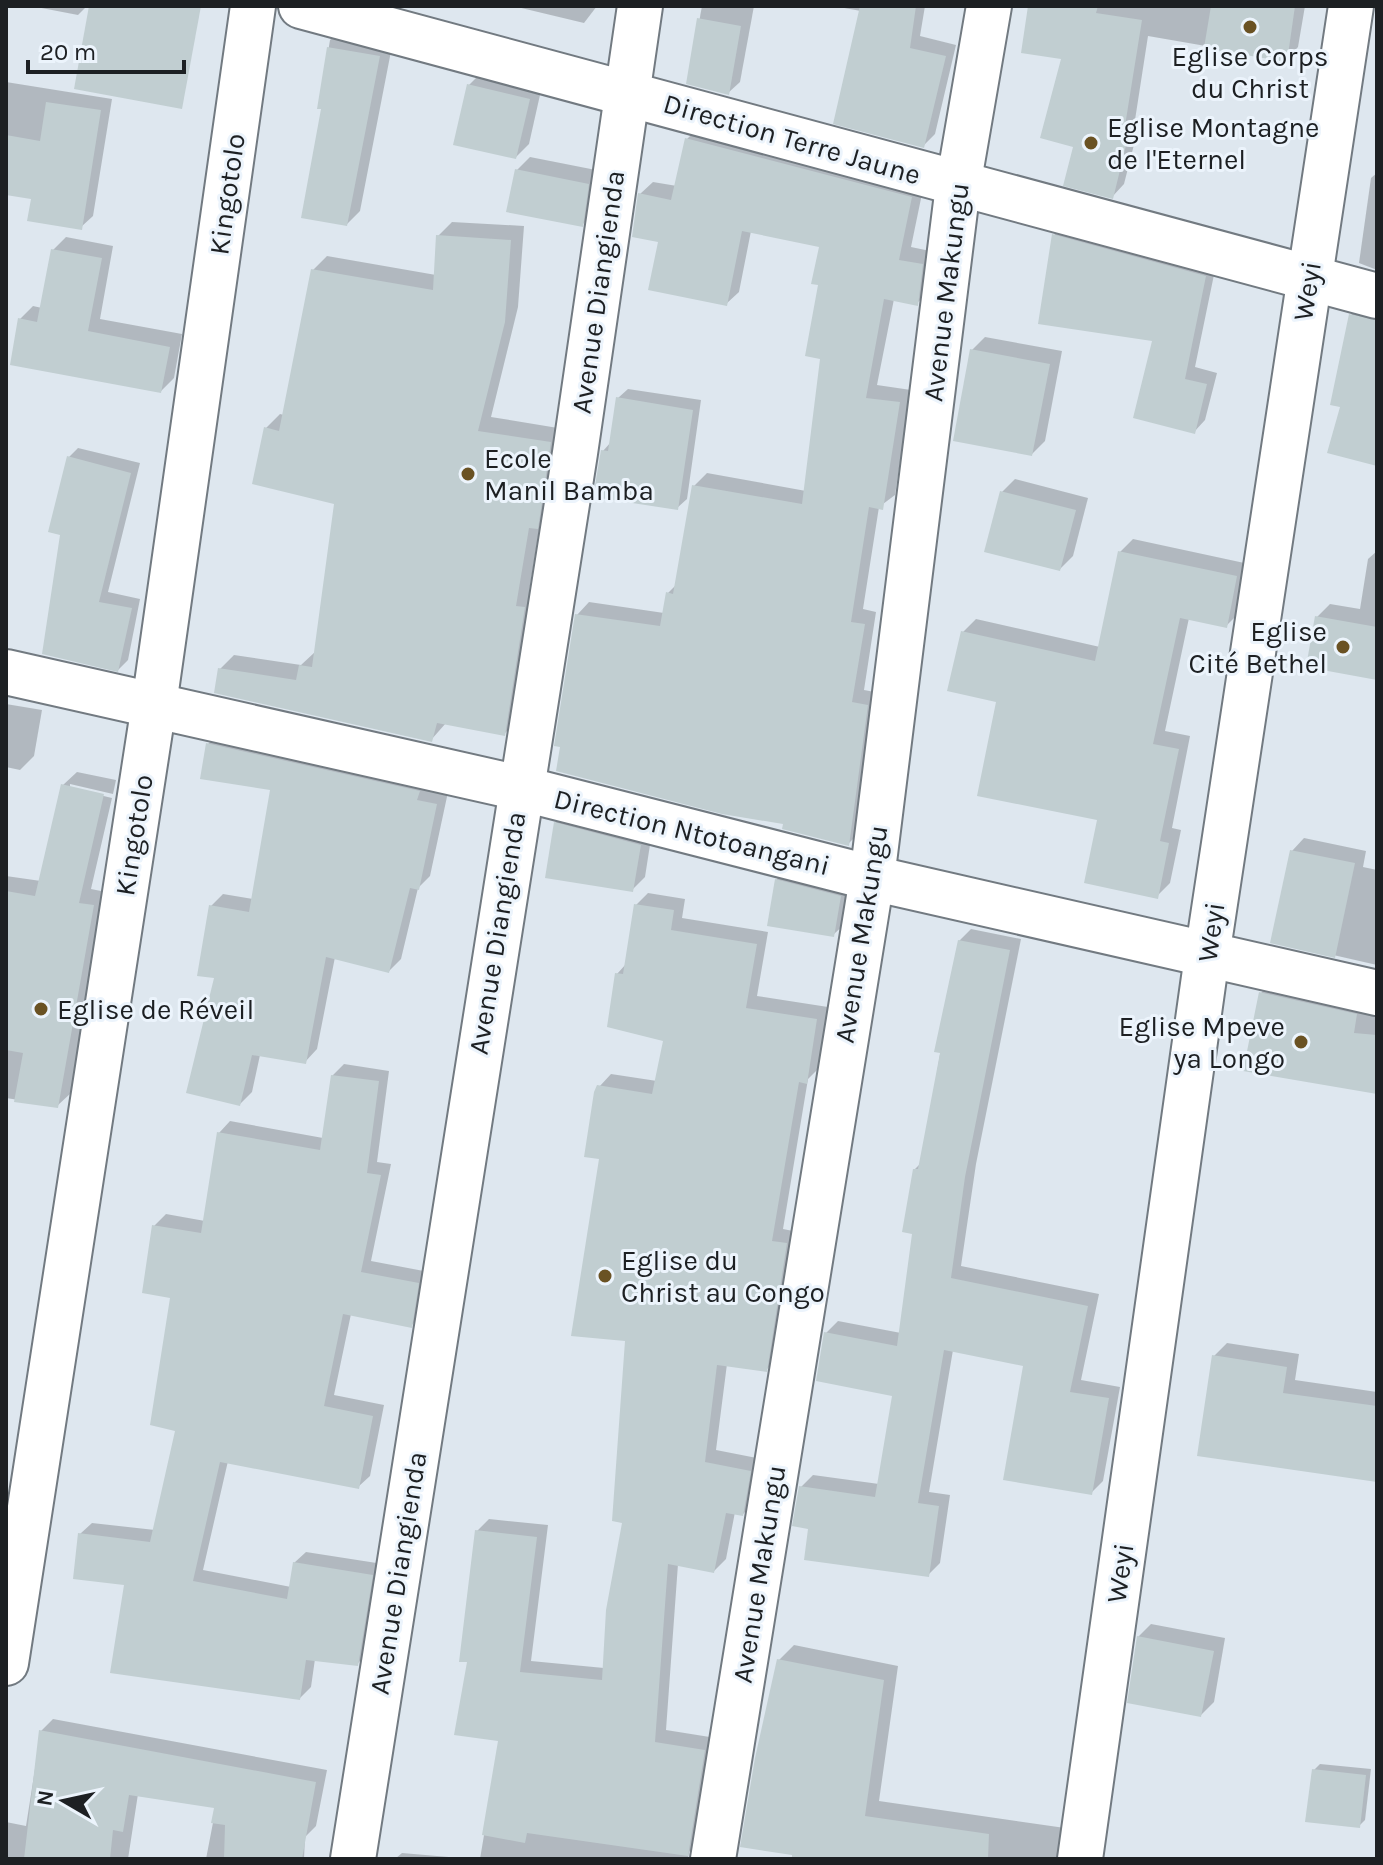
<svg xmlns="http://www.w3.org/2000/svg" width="1383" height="1865" font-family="Karla,sans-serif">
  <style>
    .shadow { fill: #0003 }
    .building { fill: #c1ced1 }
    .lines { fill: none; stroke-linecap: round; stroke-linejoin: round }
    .street-casing { stroke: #727a81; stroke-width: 48 }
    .street { stroke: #fff; stroke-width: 44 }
    .poi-dot { fill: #6a5223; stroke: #ecf4fc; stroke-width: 3 }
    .labels { text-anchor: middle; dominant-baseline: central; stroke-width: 6; stroke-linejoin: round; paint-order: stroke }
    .poi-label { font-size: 28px; fill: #1d2023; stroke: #ecf4fc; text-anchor: start }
    .street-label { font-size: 28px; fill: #1d2023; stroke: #ecf4fc }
  </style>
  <rect width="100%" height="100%" fill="#dee7ef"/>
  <!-- shadow -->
  <g class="shadow">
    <path d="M31 6H87L78 15Z"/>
    <path d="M513 6H597L584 23Z"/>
    <path d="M702 6H754L740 82 728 93 688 82Z"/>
    <path d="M833 6H925L920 36 956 45 935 134 923 146 861 11Z"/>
    <path d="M1029 6H1305L1298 47 1286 60 1148 36 1135 120 1140 121 1124 184 1112 197 1075 145 1063 58Z"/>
    <path d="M343 27 393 41 360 211 347 224 324 108 319 107 330 40Z"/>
    <path d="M482 72 542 86 529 144 516 157 469 85Z"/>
    <path d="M6 82 112 99 93 216 81 227 33 197 6 193Z"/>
    <path d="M700 126 924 184 911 247 935 252 930 291 917 303 894 299 877 385 911 390 895 495 879 507 863 609 876 612 864 690 880 693 861 831 848 844 786 822 577 615 589 602 664 613 668 593 676 585 694 486 707 473 806 491 822 358 821 246 751 231 739 292 726 304 660 241 640 194 653 182 677 186 687 139Z"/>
    <path d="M530 157 601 171 595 212 582 225 517 170Z"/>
    <path d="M1377 173V270L1359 263 1371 178Z"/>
    <path d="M452 222 524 226 518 307 491 417 564 429 551 513 540 524 529 592 538 593 518 720 504 734 446 723 431 740 220 669 234 655 301 665 315 652 337 502 266 428 280 414 284 415 313 270 327 256 436 275 438 236Z"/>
    <path d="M1065 224 1216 265 1195 367 1217 373 1205 420 1194 432 1154 339 1054 235Z"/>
    <path d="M66 237 113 246 100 319 182 334 174 378 161 391 20 319 33 306 42 308 53 250Z"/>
    <path d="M1362 304 1377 307V464L1343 405 1351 315Z"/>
    <path d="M985 337 1062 351 1045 441 1032 454 972 350Z"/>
    <path d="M628 389 701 400 687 499 677 508 603 451 611 442 618 398Z"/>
    <path d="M78 448 140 463 108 592 140 599 128 660 118 670 63 534 69 457Z"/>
    <path d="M1015 479 1088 498 1073 556 1060 569 1002 492Z"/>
    <path d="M1133 539 1249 564 1239 613 1226 626 1189 618 1165 731 1190 736 1172 828 1181 830 1170 883 1157 896 1099 819 998 701 963 632 976 619 1100 647 1120 552Z"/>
    <path d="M1377 551V678L1317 617 1330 604 1360 609 1368 559Z"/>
    <path d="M6 704 42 710 34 756 20 770 6 767Z"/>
    <path d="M220 732 448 792 430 876 418 888 401 959 389 971 335 957 317 1049 305 1062 260 1055 252 1092 240 1104 216 977 211 906 223 894 253 899 273 789 208 744Z"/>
    <path d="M77 772 116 780 113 794 70 784V788L112 798 91 889 106 892 71 1093 57 1106 6 1098V876L41 881 63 785Z"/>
    <path d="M568 810 652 832 645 877 632 890 555 823Z"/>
    <path d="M1304 838 1366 851 1363 867 1377 870V965L1272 941 1292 851Z"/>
    <path d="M789 867 853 883 847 922 834 934 776 880Z"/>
    <path d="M648 893 685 899 682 918 768 932 757 996 828 1007 818 1069 808 1079 783 1229 798 1232 778 1358 766 1370 727 1364 716 1450 762 1459 755 1502 743 1514 735 1512 726 1559 714 1571 678 1564 666 1730 716 1738 700 1841 689 1852 688 1859H480L500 1740 469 1661 477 1531 489 1519 548 1525 531 1661 604 1668 624 1522 627 1339 601 1157 599 1087 611 1074 657 1081 665 1039 617 974 626 964 636 905Z"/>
    <path d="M971 929 1021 939 976 1164 961 1266 1099 1294 1081 1380 1120 1387 1103 1481 1091 1493 1025 1364 953 1350 929 1492 950 1495 940 1563 928 1575 810 1527 801 1487 813 1475 879 1484 894 1394 826 1333 838 1321 901 1333 914 1233V1170L922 1162 959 941Z"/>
    <path d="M1273 980 1377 1004V1092L1261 993Z"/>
    <path d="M344 1064 389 1071 377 1162 391 1164 371 1261 429 1272 422 1314 411 1326 351 1314 334 1395 384 1405 370 1476 358 1487 228 1461 203 1570 291 1587 294 1563 306 1552 383 1564 369 1652 357 1664 315 1659 311 1687 300 1698 127 1583 80 1534 92 1523 155 1530 178 1430 172 1296 154 1226 166 1214 205 1221 219 1133 230 1121 323 1138 332 1076Z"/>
    <path d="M1227 1343 1299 1354 1295 1380 1377 1392V1480L1214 1356Z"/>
    <path d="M1151 1624 1225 1638 1214 1702 1201 1715 1138 1637Z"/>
    <path d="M794 1645 898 1666 879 1801 1065 1828 1060 1859H794L779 1660Z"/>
    <path d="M53 1719 327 1770 316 1826 305 1837 304 1859H206L216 1807 138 1794 128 1859H6V1822L26 1826 41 1731Z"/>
    <path d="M1320 1764 1371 1769 1365 1820 1359 1826 1314 1770Z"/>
    <path d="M402 1853 472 1859H395Z"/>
  </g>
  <!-- building -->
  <g class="building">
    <path d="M89 6H201L182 109 74 89Z"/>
    <path d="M860 6H916L910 48 946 56 924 148 833 124Z"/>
    <path d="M1028 6H1098L1096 13 1142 20 1124 132 1129 133 1113 199 1063 186 1073 147 1040 138 1061 59 1021 53Z"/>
    <path d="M1211 6H1295L1287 62 1204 48Z"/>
    <path d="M697 18 741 26 729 95 686 84Z"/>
    <path d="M327 47 380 56 347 226 301 218 321 109H317Z"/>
    <path d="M467 84 530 99 516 159 453 145Z"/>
    <path d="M46 102 101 110 82 230 27 221 31 199 6 195V135L40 141Z"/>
    <path d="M685 138 912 197 899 260 923 264 918 306 884 299 866 398 900 402 883 510 869 507 851 622 865 624 852 702 868 705 849 846 782 829 783 824 722 814 556 771 560 747 554 746 575 614 660 626 666 592 673 594 692 485 802 504 820 359 805 356 818 285 811 284 819 247 742 231 727 306 648 290 658 242 632 237 638 193 671 200Z"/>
    <path d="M515 169 589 184 583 227 506 212Z"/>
    <path d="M1052 234 1206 276 1185 379 1207 384 1195 434 1133 418 1152 341 1038 324Z"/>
    <path d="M436 235 511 240 505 322 478 431 551 442 538 529 529 528 516 606 525 607 505 736 437 723 432 742 214 693 218 668 296 680 299 665 312 667 334 504 252 484 264 427 279 431 311 269 433 290Z"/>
    <path d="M51 249 102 258 88 331 170 347 161 393 10 365 18 318 37 322Z"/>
    <path d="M1349 314 1377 320V466L1327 453 1340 407 1330 405Z"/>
    <path d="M970 349 1050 364 1032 456 953 441Z"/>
    <path d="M616 397 693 410 678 510 593 497 601 450 608 451Z"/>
    <path d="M67 456 131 473 99 602 132 608 118 672 42 654 60 535 48 532Z"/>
    <path d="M1000 491 1076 510 1060 571 984 552Z"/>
    <path d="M1118 551 1237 576 1227 628 1180 618 1153 744 1179 749 1160 841 1169 843 1158 899 1084 883 1097 820 977 796 996 702 947 691 961 631 1095 661Z"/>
    <path d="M1315 616 1377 627V680L1306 667Z"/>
    <path d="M206 743 420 791 417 800 437 804 419 890 410 888 389 973 326 957 306 1064 252 1055 240 1106 186 1093 214 978 197 976 209 905 249 912 270 790 200 779Z"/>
    <path d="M61 784 104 794 79 903 94 905 58 1108 14 1102 23 1053 6 1050V891L35 896Z"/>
    <path d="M554 822 641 845 633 892 545 878Z"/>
    <path d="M1290 850 1355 863 1335 958 1270 943Z"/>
    <path d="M775 879 841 896 834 937 767 926Z"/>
    <path d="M634 904 674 910 671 930 757 944 746 1008 817 1019 807 1084 799 1082 772 1241 787 1243 767 1372 717 1365 705 1462 751 1471 743 1516 726 1513 714 1573 668 1564 655 1742 705 1750 688 1856 527 1833 525 1843 482 1835 498 1741 454 1735 467 1662H459L475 1530 537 1537 520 1672 602 1680 606 1610 622 1523 612 1521 625 1341 571 1336 599 1159 584 1157 594 1092 597 1085 652 1094 663 1041 607 1027 615 973 623 974Z"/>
    <path d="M958 940 1010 950 965 1177 951 1278 1088 1306 1070 1392 1109 1398 1092 1495 1003 1480 1023 1366 944 1350 918 1503 939 1506 929 1577 804 1560 808 1529 792 1526 799 1486 875 1497 892 1396 816 1381 824 1332 897 1346 912 1234 902 1232 913 1169H918L940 1053 934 1052Z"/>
    <path d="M1259 992 1357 1014 1354 1033 1377 1035V1094L1243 1071Z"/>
    <path d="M331 1075 379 1081 367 1173 381 1175 361 1272 419 1283 412 1328 343 1314 324 1406 373 1416 359 1489 220 1462 193 1581 287 1599 293 1562 373 1575 358 1666 306 1660 300 1700 110 1673 124 1585 73 1579 78 1533 150 1542 175 1431 150 1425 170 1298 142 1293 152 1225 201 1233 217 1132 320 1150Z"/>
    <path d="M1212 1355 1287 1367 1283 1393 1377 1406V1482L1197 1456Z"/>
    <path d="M1137 1636 1214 1651 1201 1717 1127 1703Z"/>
    <path d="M777 1659 884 1680 865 1816 989 1834 988 1859H792V1855L740 1847 755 1758Z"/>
    <path d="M39 1730 316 1782 302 1859H224L225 1825 211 1823 214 1808 129 1795 123 1832 113 1830 110 1859H24Z"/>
    <path d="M1312 1769 1366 1775 1360 1828 1305 1822Z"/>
  </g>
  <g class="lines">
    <!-- street casing -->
    <g class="street-casing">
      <g id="street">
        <path d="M301 6 1377 296"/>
        <path d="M6 672 520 788 872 878 1377 993"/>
        <path d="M6 1663 154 705 253 6"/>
        <path d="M353 1859 575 453 640 6"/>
        <path d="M713 1859 872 878 958 186 989 6"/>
        <path d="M1080 1859 1207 956 1351 6"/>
      </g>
    </g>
    <!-- street -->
    <use href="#street" class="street"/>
  </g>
  <!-- markers -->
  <g class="poi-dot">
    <circle cx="1250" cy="27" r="8"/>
    <circle cx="1091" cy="143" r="8"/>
    <circle cx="468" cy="474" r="8"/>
    <circle cx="1343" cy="647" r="8"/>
    <circle cx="41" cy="1009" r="8"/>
    <circle cx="1301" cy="1042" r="8"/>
    <circle cx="605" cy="1276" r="8"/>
  </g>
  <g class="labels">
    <!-- poi labels -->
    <g class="poi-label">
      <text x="1250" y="56" text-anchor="middle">Eglise Corps<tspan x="1250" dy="32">du Christ</tspan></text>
      <text x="1107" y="127">Eglise Montagne<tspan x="1107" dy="32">de l'Eternel</tspan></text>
      <text x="484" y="458">Ecole<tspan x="484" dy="32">Manil Bamba</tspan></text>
      <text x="1327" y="631" text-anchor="end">Eglise<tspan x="1327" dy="32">Cité Bethel</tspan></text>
      <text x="57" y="1009">Eglise de Réveil</text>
      <text x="1285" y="1026" text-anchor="end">Eglise Mpeve<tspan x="1285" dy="32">ya Longo</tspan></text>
      <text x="621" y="1260">Eglise du<tspan x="621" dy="32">Christ au Congo</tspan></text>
    </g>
    <!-- street labels -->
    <g class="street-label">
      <text transform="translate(792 139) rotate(16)">Direction Terre Jaune</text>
      <text transform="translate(227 194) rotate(-82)">Kingotolo</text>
      <text transform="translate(1307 291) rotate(-81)">Weyi</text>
      <text transform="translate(598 292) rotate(-82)">Avenue Diangienda</text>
      <text transform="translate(946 292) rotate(-83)">Avenue Makungu</text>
      <text transform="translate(692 832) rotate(14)">Direction Ntotoangani</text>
      <text transform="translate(134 835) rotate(-81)">Kingotolo</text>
      <text transform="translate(1211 932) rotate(-82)">Weyi</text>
      <text transform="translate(497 933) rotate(-81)">Avenue Diangienda</text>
      <text transform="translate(861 934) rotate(-81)">Avenue Makungu</text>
      <text transform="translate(398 1573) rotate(-81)">Avenue Diangienda</text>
      <text transform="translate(1120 1573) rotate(-82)">Weyi</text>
      <text transform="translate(759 1574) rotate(-81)">Avenue Makungu</text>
    </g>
  </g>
  <!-- border -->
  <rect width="1383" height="1865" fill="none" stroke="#1d2023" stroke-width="16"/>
  <!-- north arrow -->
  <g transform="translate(64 1801) rotate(279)" stroke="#ecf4fc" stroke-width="6" paint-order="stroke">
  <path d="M0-6L14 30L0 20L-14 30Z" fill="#1d2023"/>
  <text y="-12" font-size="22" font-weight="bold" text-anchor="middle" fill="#1d2023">N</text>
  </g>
  <!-- scale -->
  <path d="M28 60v12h156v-12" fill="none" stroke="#1d2023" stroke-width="4"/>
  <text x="40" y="60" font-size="24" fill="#1d2023" stroke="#ecf4fc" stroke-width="6" paint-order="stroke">20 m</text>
</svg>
